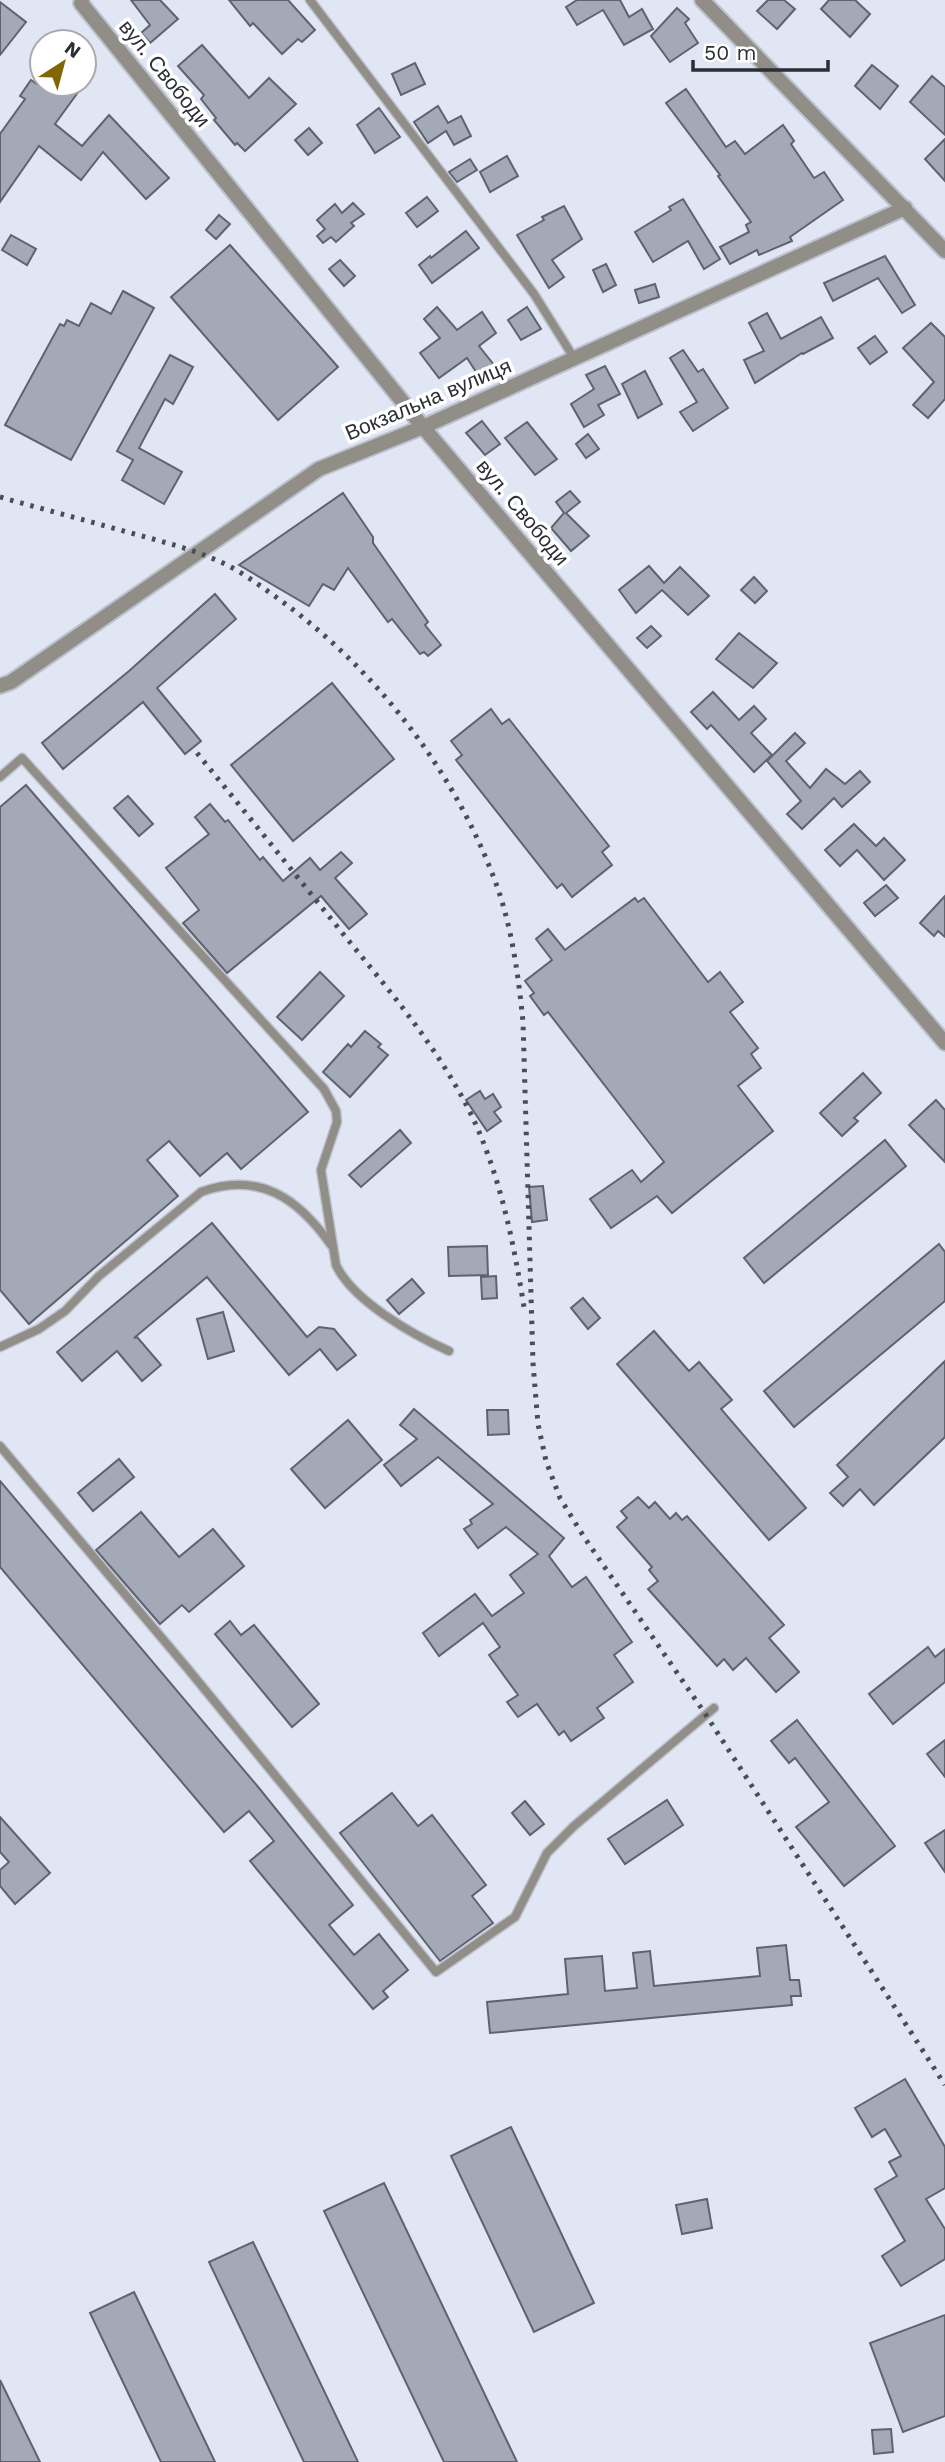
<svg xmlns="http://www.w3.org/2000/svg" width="945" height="2462" font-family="'Work Sans',sans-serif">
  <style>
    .building { fill: #a4a9b8; stroke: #5f6370; stroke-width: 2 }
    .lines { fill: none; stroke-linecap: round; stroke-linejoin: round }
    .service-casing { stroke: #bdc1ce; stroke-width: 11 }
    .minor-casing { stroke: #bdc1ce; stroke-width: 18 }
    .tertiary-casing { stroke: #bdc1ce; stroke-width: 18 }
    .service { stroke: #908e87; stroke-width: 8 }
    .minor { stroke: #908e87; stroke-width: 14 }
    .tertiary { stroke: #908e87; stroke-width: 14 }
    .rail { stroke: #4b4d55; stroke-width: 5; stroke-dasharray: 3.5 7; stroke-linecap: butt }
    .labels { text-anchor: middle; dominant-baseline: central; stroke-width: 7; stroke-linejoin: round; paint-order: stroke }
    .street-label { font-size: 21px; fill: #2c2e34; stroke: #fff }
  </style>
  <rect width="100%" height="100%" fill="#e1e6f5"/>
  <!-- building -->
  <g class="building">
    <path d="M131 0H160L178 19 150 43 141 33 150 25Z"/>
    <path d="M229 0H288L315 30 302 42 298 39 282 54 253 23 250 26Z"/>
    <path d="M577 0H620L629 17 642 9 653 29 624 45 603 10 577 25 566 7Z"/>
    <path d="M768 0H784L795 9 777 29 757 11Z"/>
    <path d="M829 0H855L870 14 850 37 821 9Z"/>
    <path d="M0 2 26 22 0 55Z"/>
    <path d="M677 8 689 19 685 23 698 43 670 62 651 36Z"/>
    <path d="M202 45 249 98 269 78 296 104 245 151 237 143 235 145 214 120 216 118 201 99 204 95 178 66Z"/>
    <path d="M415 63 425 84 401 95 392 74Z"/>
    <path d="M872 65 898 86 880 109 855 86Z"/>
    <path d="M932 76 945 87V135L910 102Z"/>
    <path d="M31 80 37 84H84L55 124 82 146 109 115 169 178 146 199 103 152 81 180 39 146 0 202V134L25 99 20 96Z"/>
    <path d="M686 89 726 147 735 141 745 154 783 125 794 141 791 144 814 178 824 172 843 200 790 237 792 241 759 255 757 250 730 264 720 247 749 232 746 225 751 222 718 176 720 175 666 103Z"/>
    <path d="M438 106 448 123 461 116 471 136 454 145 446 131 428 143 414 122Z"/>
    <path d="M379 108 400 137 375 153 357 125Z"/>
    <path d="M309 128 322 143 308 155 295 140Z"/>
    <path d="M945 139V181L925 159Z"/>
    <path d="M507 156 518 176 490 192 480 172Z"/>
    <path d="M470 159 477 170 457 182 449 172Z"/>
    <path d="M427 197 438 211 417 227 406 213Z"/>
    <path d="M683 199 720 259 704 269 688 241 653 262 635 232 671 210 669 207Z"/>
    <path d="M353 203 364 214 351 223 354 226 336 242 331 237 323 243 317 236 325 229 317 220 335 204 342 213Z"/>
    <path d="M564 206 582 239 552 260 564 277 549 288 517 235 544 220 542 217Z"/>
    <path d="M219 215 230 224 216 239 206 230Z"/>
    <path d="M466 231 479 248 432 283 419 265 430 256 431 258Z"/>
    <path d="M11 235 36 249 27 265 2 250Z"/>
    <path d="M230 245 338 367 278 420 171 297Z"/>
    <path d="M885 256 915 305 902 313 878 278 833 301 824 283Z"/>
    <path d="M340 260 355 276 344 286 329 269Z"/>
    <path d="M606 264 616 285 603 292 593 270Z"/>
    <path d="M655 284 659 297 639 303 635 290Z"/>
    <path d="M123 291 154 308 71 460 5 425 60 324 64 326 67 320 79 326 91 303 111 314Z"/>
    <path d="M437 307 457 330 482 312 496 333 479 346 494 365 478 375 467 358 439 378 420 353 440 338 424 319Z"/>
    <path d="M527 307 541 329 521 340 508 320Z"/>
    <path d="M767 313 781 339 821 317 833 338 803 354 802 353 755 383 744 360 764 351 749 323Z"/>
    <path d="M931 323 945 337V399L928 418 913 405 934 382 903 348Z"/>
    <path d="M875 336 887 352 870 364 858 348Z"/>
    <path d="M683 350 698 372 703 369 728 408 693 431 680 412 697 402 670 358Z"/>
    <path d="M170 355 193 367 173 404 165 399 139 448 182 472 164 504 122 480 133 460 117 451Z"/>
    <path d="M605 366 620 394 598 405 604 415 584 427 571 404 594 389 586 375Z"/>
    <path d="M645 371 662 404 638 418 622 384Z"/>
    <path d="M482 421 500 444 485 455 466 433Z"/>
    <path d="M527 422 557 459 535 475 505 438Z"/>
    <path d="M588 434 599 449 586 458 576 444Z"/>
    <path d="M570 491 580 502 566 513 589 536 571 551 551 528 564 513 556 502Z"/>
    <path d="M343 493 373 537V543L428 622 425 625 441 645 428 656 424 652 420 654 392 619 388 622 348 568 334 590 323 584 309 606 239 565Z"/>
    <path d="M649 566 664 583 680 567 709 596 688 615 662 590 636 613 619 590Z"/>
    <path d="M754 577 767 591 755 603 741 590Z"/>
    <path d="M215 594 236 619 157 688 201 741 185 754 143 702 63 769 42 743 129 671Z"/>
    <path d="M651 626 661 636 647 648 637 638Z"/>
    <path d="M739 633 777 663 753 688 716 659Z"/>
    <path d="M332 683 394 759 293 841 231 765Z"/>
    <path d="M713 692 739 720 754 706 766 719 751 733 772 755 754 772 711 725 707 729 691 712Z"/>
    <path d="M491 709 502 724 509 719 609 846 602 852 612 865 572 897 562 884 557 888 456 760 462 755 451 741Z"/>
    <path d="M795 733 805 743 786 761 810 788 826 769 845 784 860 771 870 782 842 807 834 798 802 829 787 814 801 801 767 761Z"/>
    <path d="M26 785 308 1112 241 1169 227 1153 200 1176 169 1141 147 1160 178 1196 29 1324 0 1290V807Z"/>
    <path d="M128 796 153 824 139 836 114 808Z"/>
    <path d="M210 804 225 822 228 820 260 860 263 857 283 881 310 858 320 870 341 852 352 863 335 878 367 914 349 929 321 896 227 973 183 923 199 910 166 868 209 834 195 817Z"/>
    <path d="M854 824 876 846 884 838 905 860 884 880 857 850 840 866 825 850Z"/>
    <path d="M886 885 898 898 875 916 864 903Z"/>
    <path d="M945 896V937L938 931 934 936 920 923Z"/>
    <path d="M635 898 638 902 644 898 708 982 720 972 743 1002 730 1012 758 1048 751 1054 761 1068 738 1086 773 1131 672 1213 657 1196 611 1228 590 1199 632 1170 641 1182 664 1162 548 1012 544 1015 530 996 534 993 525 981 552 960 536 939 548 929 565 950Z"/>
    <path d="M320 972 344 996 302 1040 277 1017Z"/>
    <path d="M365 1031 381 1044 378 1047 388 1055 350 1097 323 1072 348 1044 351 1047Z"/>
    <path d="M863 1073 881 1093 854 1118 858 1121 842 1136 820 1113Z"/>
    <path d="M480 1091 485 1099 493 1094 501 1107 494 1112 501 1121 487 1131 466 1100Z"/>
    <path d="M936 1100 945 1110V1162L909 1125Z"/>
    <path d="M400 1130 411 1143 361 1187 349 1175Z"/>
    <path d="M885 1140 906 1166 764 1283 744 1258Z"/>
    <path d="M543 1186 547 1220 532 1222 529 1187Z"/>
    <path d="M212 1223 307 1337 319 1327 334 1329 356 1355 337 1370 320 1349 289 1375 207 1277 134 1338 137 1337 161 1365 142 1381 117 1351 82 1381 57 1352Z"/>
    <path d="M939 1244 945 1252V1301L794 1427 764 1391Z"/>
    <path d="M487 1246 488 1275 449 1276 448 1247Z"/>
    <path d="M496 1276 497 1298 482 1299 481 1277Z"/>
    <path d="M412 1279 424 1293 399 1314 387 1300Z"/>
    <path d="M583 1298 600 1318 588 1329 571 1308Z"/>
    <path d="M223 1312 234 1351 208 1359 197 1319Z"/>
    <path d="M654 1331 689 1371 699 1362 732 1400 721 1409 806 1508 769 1540 617 1364Z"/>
    <path d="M945 1361V1437L874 1505 860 1489 843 1506 830 1493 848 1477 837 1465Z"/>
    <path d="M414 1409 564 1538 549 1556 572 1587 586 1577 632 1642 614 1655 633 1682 597 1708 604 1718 571 1741 564 1731 559 1735 537 1704 518 1717 507 1702 518 1695 489 1655 500 1647 483 1623 439 1656 423 1633 475 1594 492 1616 524 1593 510 1575 538 1554 506 1527 478 1548 464 1529 472 1524 470 1520 493 1504 438 1457 401 1486 384 1465 417 1439 400 1425Z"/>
    <path d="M487 1410H508L509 1434 488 1435Z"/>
    <path d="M348 1420 382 1460 325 1508 291 1469Z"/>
    <path d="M119 1459 134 1477 93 1511 78 1493Z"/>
    <path d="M0 1481 259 1788 353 1905 329 1925 354 1955 379 1934 408 1970 383 1991 388 1997 373 2009 250 1861 274 1841 249 1811 224 1832 0 1567Z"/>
    <path d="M638 1497 649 1508 655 1502 670 1519 676 1513 682 1520 687 1516 784 1625 769 1638 799 1672 776 1692 746 1658 733 1670 724 1659 717 1666 648 1589 658 1581 649 1570 652 1567 617 1527 627 1518 621 1511Z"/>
    <path d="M141 1512 179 1557 213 1529 244 1566 189 1612 182 1605 160 1624 96 1550Z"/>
    <path d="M230 1621 241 1635 254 1625 319 1704 292 1727 215 1634Z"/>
    <path d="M928 1647 935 1657 945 1649V1682L893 1724 869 1694Z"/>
    <path d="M797 1720 895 1846 844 1886 796 1827 829 1802 795 1758 789 1763 771 1741Z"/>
    <path d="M945 1740V1777L927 1754Z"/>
    <path d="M392 1793 418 1826 432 1815 486 1885 472 1896 493 1923 440 1961 340 1833Z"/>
    <path d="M667 1800 683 1825 625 1864 608 1839Z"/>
    <path d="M525 1801 544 1824 530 1835 512 1813Z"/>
    <path d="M0 1817 50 1873 15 1904 0 1886V1870L9 1862 0 1852Z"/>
    <path d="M945 1830V1872L925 1843Z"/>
    <path d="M786 1945 790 1980H799L801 1996H791L792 2005 490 2033 487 2002 568 1994 565 1959 602 1956 605 1991 637 1988 633 1953 650 1951 654 1986 760 1976 757 1948Z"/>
    <path d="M905 2079 945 2147V2188L926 2199 945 2229V2259L901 2286 882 2256 905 2241 875 2189 897 2176 889 2162 901 2156 885 2129 872 2137 855 2108Z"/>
    <path d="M511 2127 594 2303 534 2332 451 2156Z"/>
    <path d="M384 2183 517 2462H444L324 2211Z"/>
    <path d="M707 2199 712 2228 682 2234 676 2205Z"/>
    <path d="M253 2242 358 2462H304L209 2262Z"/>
    <path d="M134 2292 215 2462H161L90 2313Z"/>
    <path d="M945 2315V2416L903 2432 870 2343Z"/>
    <path d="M0 2380 40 2462H0Z"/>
    <path d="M891 2429 893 2452 874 2454 872 2430Z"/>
  </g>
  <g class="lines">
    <!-- service casing -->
    <g class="service-casing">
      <g id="service">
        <path d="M310 0 534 294 574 358"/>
        <path d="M0 777 22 758 324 1089 336 1111 337 1122 321 1170 336 1265C353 1301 413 1335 449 1351"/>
        <path d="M0 1347 39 1329 65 1311 99 1276 201 1192C259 1171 298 1198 331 1245"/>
        <path d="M0 1446 188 1669 436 1972 515 1917 547 1853 574 1826 714 1708"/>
      </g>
    </g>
    <!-- minor casing -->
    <g class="minor-casing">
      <g id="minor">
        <path d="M82 0 81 3 423 427 945 1043"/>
        <path d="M0 686 11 682 319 469 423 427 905 208"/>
      </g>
    </g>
    <!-- tertiary casing -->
    <g class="tertiary-casing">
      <path id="tertiary" d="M702 0 945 251"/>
    </g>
    <!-- service -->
    <use href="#service" class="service"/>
    <!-- minor -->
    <use href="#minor" class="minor"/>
    <!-- tertiary -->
    <use href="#tertiary" class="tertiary"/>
    <!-- rail -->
    <g class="rail">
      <path d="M0 497C42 509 85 520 127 532 160 541 193 549 223 563 242 572 259 585 276 597 372 666 449 763 492 873 511 920 518 972 523 1022L533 1363 538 1424 546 1461 560 1498 584 1537 706 1715 945 2085"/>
      <path d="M197 753C246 813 295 874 344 935 393 995 445 1056 477 1127 502 1185 514 1245 524 1307"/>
    </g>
  </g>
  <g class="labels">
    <!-- street labels -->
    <g class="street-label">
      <text transform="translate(165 73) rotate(51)">вул. Свободи</text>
      <text transform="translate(428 399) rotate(-23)">Вокзальна вулиця</text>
      <text transform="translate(523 512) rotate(50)">вул. Свободи</text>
    </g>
  </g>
  <!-- north arrow -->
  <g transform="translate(63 63) rotate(36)"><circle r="33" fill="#ffffff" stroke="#ababae" stroke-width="2"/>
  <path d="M0-5L12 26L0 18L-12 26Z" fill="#846600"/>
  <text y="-10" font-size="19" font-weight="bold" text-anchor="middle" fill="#2c2e34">N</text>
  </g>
  <!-- scale -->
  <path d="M693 60v10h135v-10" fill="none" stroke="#2c2e34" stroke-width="3.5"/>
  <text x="704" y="60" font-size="21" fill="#2c2e34" stroke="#ffffff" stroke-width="5" paint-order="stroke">50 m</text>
</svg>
